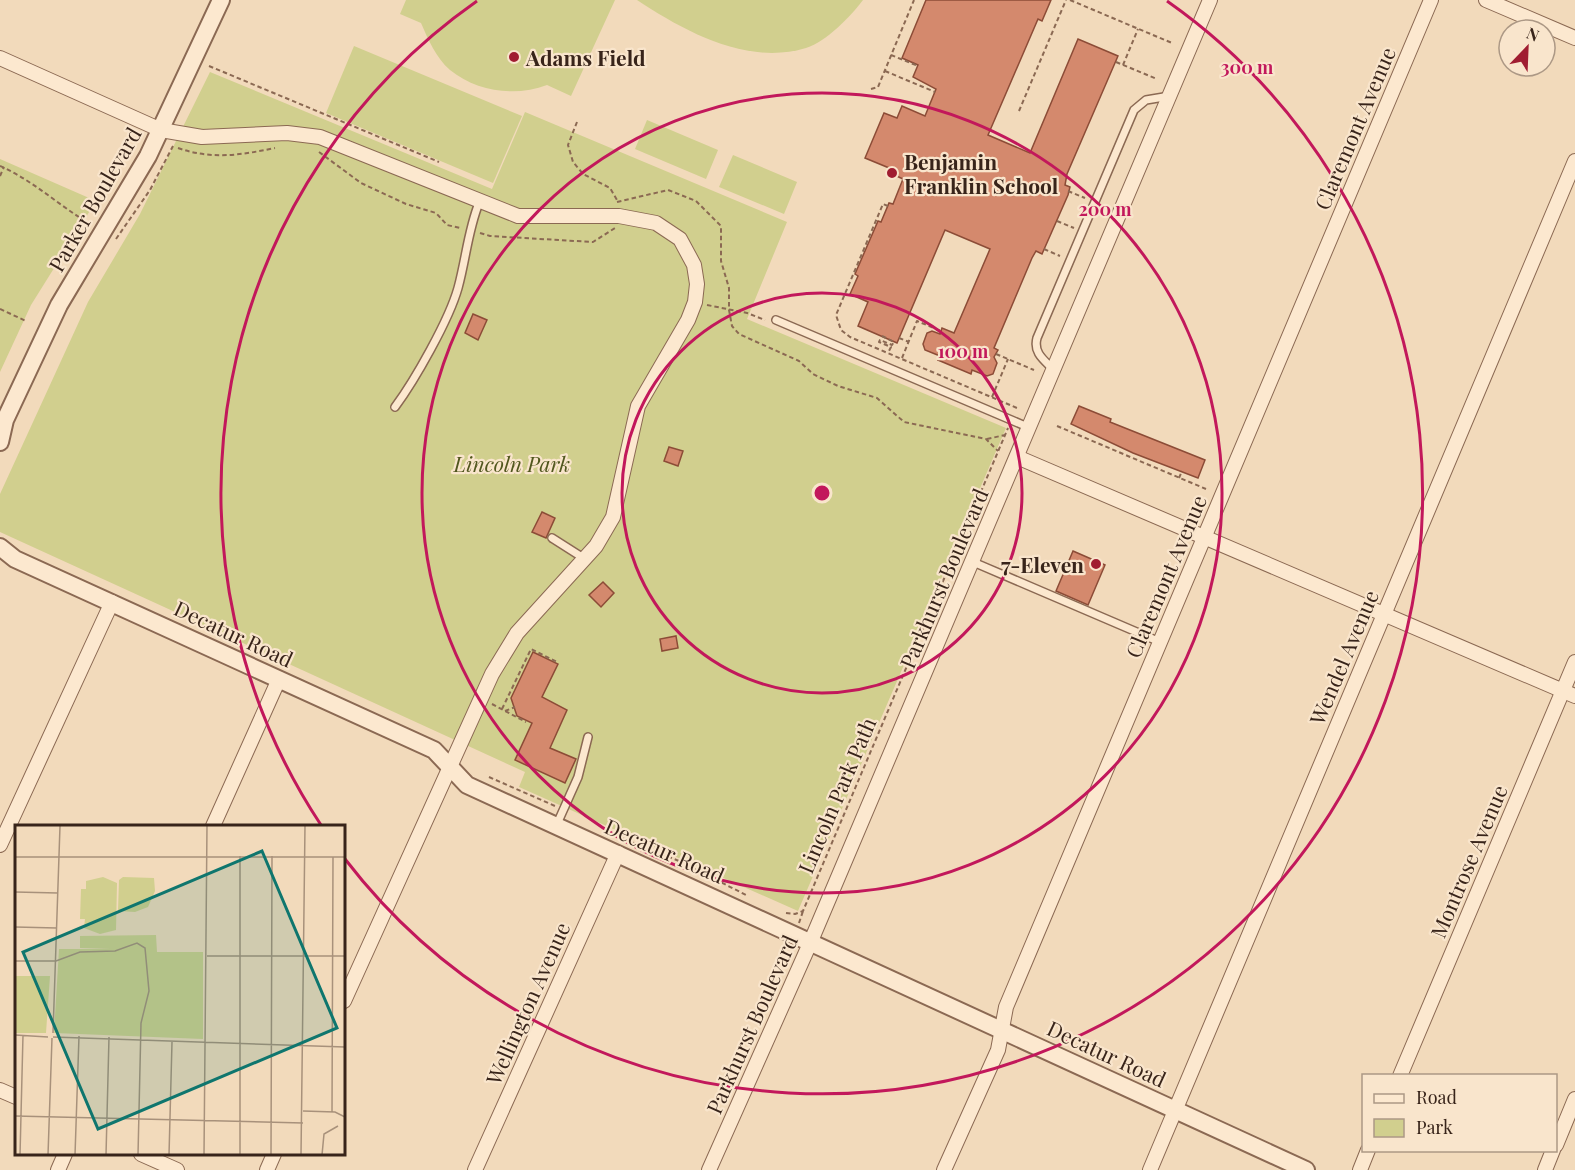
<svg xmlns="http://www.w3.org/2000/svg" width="1575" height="1170" font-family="'Playfair Display',serif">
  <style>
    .green { fill: #d1cf8e }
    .building { fill: #d4896d; stroke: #8c4c37; stroke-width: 1.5 }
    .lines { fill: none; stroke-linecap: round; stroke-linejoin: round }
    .service-casing { stroke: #8b6953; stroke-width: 10 }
    .minor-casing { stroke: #8b6953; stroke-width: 16 }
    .tertiary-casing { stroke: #8b6953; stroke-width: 20 }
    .path { stroke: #8b6953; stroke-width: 2; stroke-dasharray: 4.5 3; stroke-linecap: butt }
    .service { stroke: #fce8cf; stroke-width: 7 }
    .minor { stroke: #fce8cf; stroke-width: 14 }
    .tertiary { stroke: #fce8cf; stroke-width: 16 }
    .ring { fill: none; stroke: #c2185b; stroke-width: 3 }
    .poi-dot { fill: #a01d31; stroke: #f9e5cc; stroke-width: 2 }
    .labels { text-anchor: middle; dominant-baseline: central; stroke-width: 4.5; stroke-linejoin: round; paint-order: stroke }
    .poi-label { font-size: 21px; font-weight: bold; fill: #38241a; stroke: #f9e5cc; text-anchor: start }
    .street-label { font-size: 21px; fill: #38241a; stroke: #f9e5cc }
    .park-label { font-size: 21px; font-style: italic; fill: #51571e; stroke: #f9e5cc }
    .inset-road { fill: none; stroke: #a8917b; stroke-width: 1.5 }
    .view { fill: #0f766e; fill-opacity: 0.15; stroke: #0f766e; stroke-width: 3 }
    .inset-edge { fill: none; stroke: #38241a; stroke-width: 3 }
    .centre { fill: #c2185b; stroke: #f9e5cc; stroke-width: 3 }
    .ring-label { font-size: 18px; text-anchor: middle; font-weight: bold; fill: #c2185b; stroke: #f9e5cc; stroke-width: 4.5; stroke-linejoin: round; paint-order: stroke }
  </style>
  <rect width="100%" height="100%" fill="#f2dabb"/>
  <!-- green -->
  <g class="green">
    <path d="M406 0H615L571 96 547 85C516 97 477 92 450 70 436 58 428 39 421 23L400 14Z"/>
    <path d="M637 0H863C850 17 827 41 806 48 747 66 684 31 637 0Z"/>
    <path d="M354 46 522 116 493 183 326 113Z"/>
    <path d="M210 72 492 189 525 112 787 222 747 319 1006 428 798 911 519 787 525 772 0 532V494L88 302 140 214Z"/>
    <path d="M647 120 718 150 706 179 635 149Z"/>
    <path d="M733 155 797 182 784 214 719 187Z"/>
    <path d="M0 159 96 201 31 305 0 372Z"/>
  </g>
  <!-- building -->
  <g class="building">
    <path d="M926 0H1051L1042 21 1038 19 988 135 1030 153 1078 39 1118 56 1067 174 1065 185 1070 187 1068 195 1042 254 1036 251 1032 258 994 348 998 350 994 357 997 363 993 374 987 376 972 370 971 374 938 360 940 356 925 350 923 344 927 333 932 331 940 334 942 328 954 333 990 249 945 230 897 343 858 326 868 302 850 294 858 276 855 274 878 221 881 222 889 203 893 204 903 179 892 174 894 170 865 158 884 113 897 118 902 106 925 116 936 89 913 77 918 65 902 58Z"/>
    <path d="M473 314 487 320 478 340 465 333Z"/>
    <path d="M1079 406 1111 419 1110 422 1205 460 1198 478 1133 453 1071 424Z"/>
    <path d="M669 447 683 451 678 466 664 461Z"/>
    <path d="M542 512 555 518 546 538 532 532Z"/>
    <path d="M1073 551 1105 565 1088 605 1056 591Z"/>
    <path d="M603 582 614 593 601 607 589 595Z"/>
    <path d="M676 636 678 648 662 651 660 639Z"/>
    <path d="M533 652 558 664 542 697 567 710 550 748 576 759 565 783 515 760 532 723 517 716 511 698Z"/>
  </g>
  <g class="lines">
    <!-- service casing -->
    <g class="service-casing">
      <g id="service">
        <path d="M776 320 1030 428"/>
        <path d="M1054 370C1044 360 1033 353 1037 338L1134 110 1146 100 1170 96"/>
        <path d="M395 407C415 380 449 320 458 288 466 259 468 230 479 203"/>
        <path d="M552 538 585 559"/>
        <path d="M973 562 1160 642"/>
        <path d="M557 824 578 777 588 737"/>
      </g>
    </g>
    <!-- minor casing -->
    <g class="minor-casing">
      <g id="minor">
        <path d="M1486 0 1575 38"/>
        <path d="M0 58 161 130 202 137 287 133 320 137 518 216H619L656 223 680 239 694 265 697 284 695 302 688 320 638 406 613 517 596 546 517 633 492 674 344 1001"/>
        <path d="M1017 457 1575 696"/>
        <path d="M213 826 279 679"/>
        <path d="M0 845 112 602"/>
        <path d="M1400 1076 1575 662"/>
        <path d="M0 1090 16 1097"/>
        <path d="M1556 1145 1575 1099"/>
        <path d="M141 1154 177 1170"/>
        <path d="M58 1170 65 1154"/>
        <path d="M267 1170 274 1154"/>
        <path d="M475 1170 618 853"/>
        <path d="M709 1170 811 941 1210 0"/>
        <path d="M944 1170 998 1050 1006 1007 1431 0"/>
        <path d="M1150 1170 1575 161"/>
        <path d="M1360 1170 1368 1150"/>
        <path d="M1545 1170 1553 1150"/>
      </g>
    </g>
    <!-- tertiary casing -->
    <g class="tertiary-casing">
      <g id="tertiary">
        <path d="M0 442 5 420 59 305 148 156 221 0"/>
        <path d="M0 547 15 559 434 750 467 785 1306 1170"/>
      </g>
    </g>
    <!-- path -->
    <g class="path">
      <path d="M1070 0 1172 43"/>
      <path d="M891 55 918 66"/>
      <path d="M1116 62 1157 79"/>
      <path d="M1123 65 1138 29"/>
      <path d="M209 66 439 162"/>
      <path d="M885 71 935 92"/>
      <path d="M871 89 878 87 914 0"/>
      <path d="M1019 111 1066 0"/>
      <path d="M577 122 568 145 573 162 583 174 610 188 617 200"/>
      <path d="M178 148C212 160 241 155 275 148"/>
      <path d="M319 152 361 183 406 204 436 213 447 225 460 228"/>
      <path d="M0 166C34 181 58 205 90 224"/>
      <path d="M0 176 4 167"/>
      <path d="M1068 191 1085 198"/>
      <path d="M617 202 668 190 696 201 721 226V261L729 288V310L732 326 739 334 799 361 813 374 838 386 877 398 904 422 986 439 998 451"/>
      <path d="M888 206 883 204 836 315 841 330 850 337 1017 408"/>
      <path d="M1057 221 1074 228"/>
      <path d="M480 233 490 236 593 242 615 228"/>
      <path d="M116 239 150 190 173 146"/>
      <path d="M1044 249 1060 256"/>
      <path d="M707 305 747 313 765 320"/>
      <path d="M0 309 26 321"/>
      <path d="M882 336 894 342 892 345 880 340 879 342 891 347 888 353"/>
      <path d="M899 338 909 342"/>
      <path d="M996 354 1034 370"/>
      <path d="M902 358 917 321 941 331"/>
      <path d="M992 397 1008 359"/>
      <path d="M1057 426 1206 489"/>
      <path d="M987 439 1005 435"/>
      <path d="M1179 478 1182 471"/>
      <path d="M492 704 526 722"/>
      <path d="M502 709 531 649 557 662"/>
      <path d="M505 711 515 707"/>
      <path d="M489 777 555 806"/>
      <path d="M619 837 679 861 748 896"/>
      <path d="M786 913 795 914 803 911 1008 428"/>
      <path d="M799 923 803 911"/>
    </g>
    <!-- service -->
    <use href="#service" class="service"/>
    <!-- minor -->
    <use href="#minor" class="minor"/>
    <!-- tertiary -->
    <use href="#tertiary" class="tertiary"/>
  </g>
  <!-- distance rings -->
  <g class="ring">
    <circle cx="822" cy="493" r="200"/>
    <circle cx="822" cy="493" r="400"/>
    <path d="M321 825A601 601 0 0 1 477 1M1167 1A601 601 0 1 1 345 859"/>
  </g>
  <!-- markers -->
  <g class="poi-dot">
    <circle cx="514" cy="57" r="6"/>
    <circle cx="892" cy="173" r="6"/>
    <circle cx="1096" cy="564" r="6"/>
  </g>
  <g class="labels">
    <!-- poi labels -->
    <g class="poi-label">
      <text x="526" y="57">Adams Field</text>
      <text x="904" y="161">Benjamin<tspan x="904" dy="24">Franklin School</tspan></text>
      <text x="1084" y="564" text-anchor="end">7-Eleven</text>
    </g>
    <!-- street labels -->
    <g class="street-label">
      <text transform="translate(1354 128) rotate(-67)">Claremont Avenue</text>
      <text transform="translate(94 199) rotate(-60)">Parker Boulevard</text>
      <text transform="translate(1165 576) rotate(-67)">Claremont Avenue</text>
      <text transform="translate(943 578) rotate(-67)">Parkhurst Boulevard</text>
      <text transform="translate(234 633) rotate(25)">Decatur Road</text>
      <text transform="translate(1343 657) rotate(-67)">Wendel Avenue</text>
      <text transform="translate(836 795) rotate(-67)">Lincoln Park Path</text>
      <text transform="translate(665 850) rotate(24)">Decatur Road</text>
      <text transform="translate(1468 861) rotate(-67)">Montrose Avenue</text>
      <text transform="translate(527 1003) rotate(-66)">Wellington Avenue</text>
      <text transform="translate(751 1024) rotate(-66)">Parkhurst Boulevard</text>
      <text transform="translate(1107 1053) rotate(25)">Decatur Road</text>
    </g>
    <!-- park labels -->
    <g class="park-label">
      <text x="512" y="463">Lincoln Park</text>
    </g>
  </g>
  <!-- overview -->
  <g transform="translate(15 825)">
    <rect width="330" height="330" fill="#f2dabb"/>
    <path d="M88 52 102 58 101 105 85 109 69 103 70 94H65L66 64H71V56ZM108 52 139 53 140 66 133 82 120 87 103 86 104 55ZM141 110 142 127H188V214L39 208 44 124H95L65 123V111ZM0 151H35L31 208H0Z" fill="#d1cf8e"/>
    <path class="inset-road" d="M0 32H330M0 67 43 68M0 102 42 103M192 131H330M0 136H41L65 127 100 126 122 118 130 123 134 166 126 198 123 330M38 208 45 1M0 210 33 212M38 212 330 222M288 286 320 287 330 292M317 287 318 32M0 291 288 298M5 330 8 210M33 330 37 213M60 330 64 211M91 330 94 212M154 330 157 217M189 330 192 0M225 330V31M256 330 257 31M286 330 290 0M307 330 309 309 323 301"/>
    <path class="view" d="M247 26 322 203 83 304 8 127Z"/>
    <rect width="330" height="330" class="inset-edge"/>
  </g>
  <circle cx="822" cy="493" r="9" class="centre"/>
  <g class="ring-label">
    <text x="1247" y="74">300 m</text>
    <text x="1105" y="216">200 m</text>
    <text x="963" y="358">100 m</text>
  </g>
  <!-- legend -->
  <rect x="1362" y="1074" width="195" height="78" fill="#f9e5cc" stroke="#ac9885" stroke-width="1.5"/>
  <rect x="1374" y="1094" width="30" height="9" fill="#fce8cf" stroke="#ac9885" stroke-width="1.5"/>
  <text x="1416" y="1104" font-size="18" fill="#38241a">Road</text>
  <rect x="1374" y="1119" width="30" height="18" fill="#d1cf8e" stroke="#ac9885" stroke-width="1.5"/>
  <text x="1416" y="1134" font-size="18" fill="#38241a">Park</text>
  <!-- north arrow -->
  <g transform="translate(1527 48) rotate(23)"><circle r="28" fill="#f9e5cc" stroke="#ac9885" stroke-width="1.5"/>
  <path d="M0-4.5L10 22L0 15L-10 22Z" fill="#a01d31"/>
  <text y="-9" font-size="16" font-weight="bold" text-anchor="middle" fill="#38241a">N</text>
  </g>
</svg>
